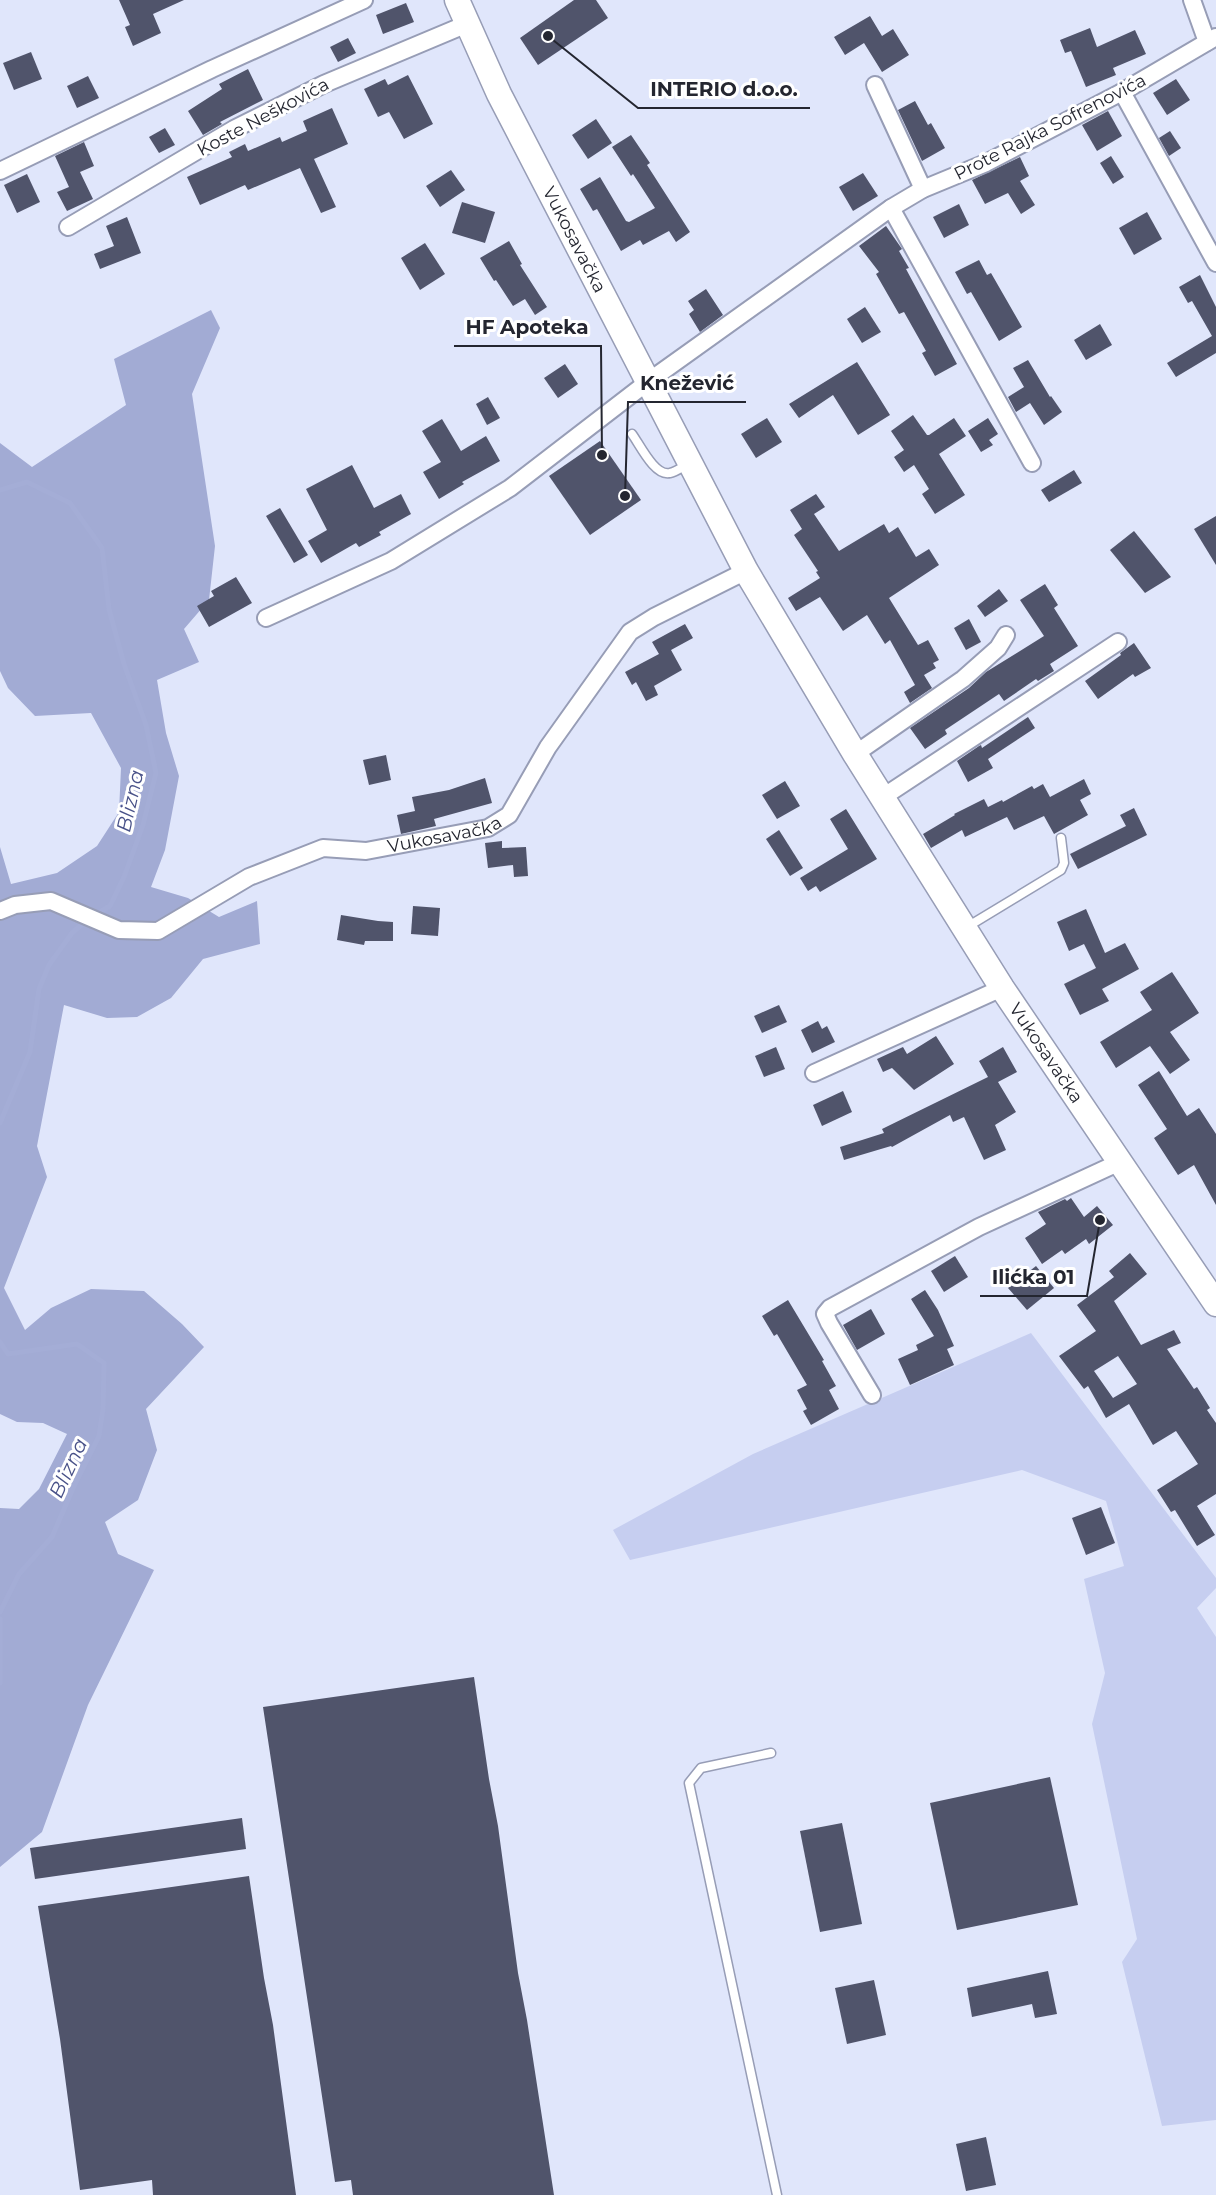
<svg xmlns="http://www.w3.org/2000/svg" width="1216" height="2195" font-family="Montserrat,sans-serif">
  <style>
    .green { fill: #c6cef0 }
    .forest { fill: #a2abd4 }
    .lines { fill: none; stroke-linecap: round; stroke-linejoin: round }
    .stream { stroke: #a4add6; stroke-width: 5 }
    .building { fill: #50546b; fill-rule: evenodd }
    .lane-casing { stroke: #979db6; stroke-width: 11 }
    .street-casing { stroke: #979db6; stroke-width: 20 }
    .secondary-casing { stroke: #979db6; stroke-width: 27 }
    .lane { stroke: #fff; stroke-width: 8 }
    .street { stroke: #fff; stroke-width: 16 }
    .secondary { stroke: #fff; stroke-width: 24 }
    .labels { text-anchor: middle; dominant-baseline: central; stroke-width: 6; stroke-linejoin: round; paint-order: stroke }
    .street-label { font-size: 18px; fill: #242630; stroke: #fff }
    .water-label { font-size: 20px; font-style: italic; fill: #485188; stroke: #fff }
    .leader { fill: none; stroke: #242630; stroke-width: 2 }
    .callout-dot { fill: #242630; stroke: #fff; stroke-width: 2 }
    .callout-label { font-size: 20px; text-anchor: middle; font-weight: bold; fill: #242630; stroke: #fff; stroke-width: 6; stroke-linejoin: round; paint-order: stroke }
  </style>
  <rect width="100%" height="100%" fill="#e0e6fb"/>
  <!-- green -->
  <path class="green" d="M1031 1333 1216 1578V1588L1197 1608 1216 1637V2120L1162 2126 1122 1962 1137 1939 1092 1724 1105 1673 1084 1579 1124 1566 1106 1501 1022 1470 630 1560 613 1530 753 1454Z"/>
  <!-- forest -->
  <path class="forest" d="M211 310 220 328 192 394 215 546 209 600 184 629 199 662 157 680 166 733 179 776 165 850 151 887 188 898 219 917 257 901 260 944 203 959 171 998 137 1017 107 1018 64 1005 37 1146 47 1177 4 1288 25 1330 51 1308 91 1289 144 1291 182 1324 204 1347 146 1409 157 1450 138 1500 105 1522 118 1554 154 1570 88 1705 42 1832 0 1867V1508L19 1509 39 1489 67 1434 43 1423 17 1422 0 1414V847L11 884 57 873 97 846 119 812 121 768 91 713 35 716 8 688 0 671V443L32 467 126 405 114 359Z"/>
  <g class="lines">
    <!-- stream -->
    <g class="stream">
      <path d="M0 490 27 482 70 503 102 548 109 609 124 664 146 725 156 773 143 825 124 877 110 906 95 915"/>
      <path d="M0 1123 30 1052 39 989 49 965 72 933 87 920"/>
      <path d="M0 1342 8 1354 77 1344 104 1363 103 1409 99 1436 74 1486 52 1537 19 1574 0 1612"/>
      <path d="M0 1619V1683"/>
    </g>
  </g>
  <!-- building -->
  <g class="building">
    <path d="M119 0H184L153 14 161 33 133 46 125 27 130 25Z"/>
    <path d="M574 0H596L608 18 538 65 520 38Z"/>
    <path d="M406 3 414 22 383 34 376 15Z"/>
    <path d="M870 16 882 36 893 29 909 55 882 72 864 43 845 55 834 37Z"/>
    <path d="M1090 28 1097 47 1135 30 1146 54 1113 68 1116 75 1086 87 1071 51 1065 53 1060 40Z"/>
    <path d="M348 38 356 53 338 62 330 47Z"/>
    <path d="M31 52 42 79 14 90 3 63Z"/>
    <path d="M248 69 263 100 220 122 222 124 203 135 188 111 222 89 219 84Z"/>
    <path d="M408 75 433 124 404 139 389 112 378 117 364 89 385 79 388 85Z"/>
    <path d="M88 76 99 98 77 108 67 86Z"/>
    <path d="M1176 79 1190 100 1167 115 1153 93Z"/>
    <path d="M915 101 928 125 931 123 945 148 922 161 898 110Z"/>
    <path d="M332 108 348 144 314 159 336 207 321 213 300 168 248 190 245 185 200 205 187 177 232 157 229 152 245 144 248 151 280 137 282 142 307 131 303 121Z"/>
    <path d="M1108 111 1122 136 1097 151 1082 125Z"/>
    <path d="M596 119 612 143 588 159 572 135Z"/>
    <path d="M165 128 175 145 159 153 149 137Z"/>
    <path d="M1170 131 1181 148 1169 156 1159 138Z"/>
    <path d="M631 135 650 163 647 165 690 232 676 242 669 231 643 245 640 240 621 251 597 209 593 211 580 189 600 177 626 221 629 222 655 208 633 174 631 176 612 147Z"/>
    <path d="M84 142 94 166 80 172 93 199 67 211 57 192 69 187 55 156Z"/>
    <path d="M1111 156 1124 177 1113 184 1100 163Z"/>
    <path d="M1020 157 1029 176 1020 181 1035 205 1021 214 1008 193 985 204 972 180Z"/>
    <path d="M451 170 465 190 440 207 426 186Z"/>
    <path d="M863 173 878 196 853 211 839 187Z"/>
    <path d="M27 174 40 202 17 213 4 185Z"/>
    <path d="M462 202 495 212 485 243 452 233Z"/>
    <path d="M959 204 969 225 944 238 933 217Z"/>
    <path d="M1147 212 1162 239 1134 255 1119 228Z"/>
    <path d="M127 217 141 253 100 269 94 254 114 246 106 226Z"/>
    <path d="M886 226 902 249 899 251 909 268 906 269 957 364 935 376 922 353 926 351 904 312 899 314 876 274 879 272 859 246Z"/>
    <path d="M509 241 522 264 520 265 547 307 535 315 525 299 513 306 496 280 494 281 480 258Z"/>
    <path d="M425 243 445 274 420 290 401 258Z"/>
    <path d="M979 260 987 275 991 273 1022 327 999 341 971 292 967 294 955 272Z"/>
    <path d="M1200 275 1216 307V353L1176 377 1167 363 1212 336 1192 301 1188 303 1179 287Z"/>
    <path d="M706 289 723 315 700 332 689 314 694 310 688 301Z"/>
    <path d="M865 307 881 332 862 343 847 319Z"/>
    <path d="M1100 324 1112 345 1086 360 1074 340Z"/>
    <path d="M1028 360 1050 397 1051 396 1062 412 1044 425 1030 403 1016 412 1008 397 1024 387 1013 368Z"/>
    <path d="M857 362 890 415 858 435 833 395 799 418 789 404Z"/>
    <path d="M565 364 578 384 558 398 544 378Z"/>
    <path d="M488 397 500 418 487 425 476 404Z"/>
    <path d="M913 415 927 435H929L954 418 966 436 939 454 965 495 935 514 922 494 929 489 914 465 904 472 894 457 904 450 891 431Z"/>
    <path d="M767 418 782 442 756 458 741 434Z"/>
    <path d="M988 418 998 434 989 440 993 445 981 452 968 431Z"/>
    <path d="M442 419 461 451 486 436 500 461 462 482 464 484 439 499 423 472 441 462 422 431Z"/>
    <path d="M600 441 641 500 590 535 549 476Z"/>
    <path d="M352 465 374 508 401 494 411 514 379 532 381 535 359 547 356 543 321 563 308 541 327 530 306 489Z"/>
    <path d="M1074 470 1082 483 1049 502 1041 490Z"/>
    <path d="M816 494 825 507 814 514 839 551 884 524 889 533 898 527 916 557 929 549 939 565 889 598 918 645 928 640 939 660 933 663 936 668 924 675 932 688 910 703 904 692 915 685 890 640 885 644 867 615 843 631 820 597 796 611 788 598 820 578 816 572 818 571 794 535 802 529 790 510Z"/>
    <path d="M280 508 308 555 294 563 266 516Z"/>
    <path d="M1216 516V565L1194 529Z"/>
    <path d="M1134 531 1171 577 1145 593 1110 550Z"/>
    <path d="M236 577 252 603 209 627 197 606 214 596 211 591Z"/>
    <path d="M1045 584 1058 605 1054 608 1078 646 1050 664 1054 671 1038 681 1036 679 1004 701 999 694 945 730 947 734 925 749 910 728 969 688 986 672 1044 636 1020 600Z"/>
    <path d="M999 589 1008 601 985 617 977 606Z"/>
    <path d="M969 619 981 642 966 650 954 628Z"/>
    <path d="M685 624 693 638 671 650 682 670 654 686 658 695 646 701 636 682 632 685 625 672 659 654 652 642Z"/>
    <path d="M1134 643 1151 668 1135 677 1133 674 1098 699 1085 681 1121 655 1120 653Z"/>
    <path d="M1028 717 1035 728 988 759 993 768 968 782 957 761 979 746 981 745 982 748Z"/>
    <path d="M386 755 391 780 369 785 363 760Z"/>
    <path d="M485 778 492 803 434 819 436 826 401 834 397 815 415 811 412 797 449 790Z"/>
    <path d="M1084 779 1091 794 1080 800 1088 815 1054 834 1044 816 1014 830 1007 817 965 837 962 830 931 848 923 834 955 815 954 814 984 799 988 807 1002 800 1003 802 1032 786 1034 789 1043 784 1050 797Z"/>
    <path d="M785 781 800 806 777 819 762 795Z"/>
    <path d="M1134 808 1147 835 1078 869 1070 854 1126 826 1120 815Z"/>
    <path d="M846 809 877 859 820 892 816 886 808 891 800 878 848 849 830 819Z"/>
    <path d="M779 830 803 868 790 876 766 839Z"/>
    <path d="M502 841V848L526 847 528 876 514 877 513 865 488 868 485 843Z"/>
    <path d="M413 906 440 908 438 936 411 934Z"/>
    <path d="M1086 909 1105 953 1125 943 1139 969 1102 989 1109 1001 1080 1015 1064 984 1096 968 1084 944 1069 951 1057 922Z"/>
    <path d="M341 915 378 921 393 922V941H365L364 945 337 940Z"/>
    <path d="M1172 972 1199 1013 1170 1032 1190 1060 1170 1074 1150 1046 1116 1068 1100 1042 1152 1010 1140 992Z"/>
    <path d="M779 1005 787 1022 762 1033 754 1016Z"/>
    <path d="M818 1021 822 1029 827 1026 835 1042 812 1053 801 1030Z"/>
    <path d="M936 1036 954 1064 914 1090 892 1068 883 1072 877 1059 903 1047 907 1054Z"/>
    <path d="M776 1047 785 1069 764 1077 755 1056Z"/>
    <path d="M1003 1047 1017 1072 998 1082 1016 1112 995 1125 1006 1150 984 1160 964 1117 953 1122 950 1115 892 1147 891 1146 844 1160 840 1147 884 1133 882 1129 988 1077 979 1061Z"/>
    <path d="M1159 1071 1187 1116 1199 1108 1216 1134V1205L1194 1165 1178 1175 1154 1138 1167 1129 1138 1085Z"/>
    <path d="M843 1091 852 1112 822 1126 813 1105Z"/>
    <path d="M1071 1198 1084 1217 1097 1206 1113 1225 1089 1244 1086 1239 1065 1254 1062 1250 1042 1264 1025 1238 1046 1224 1038 1212 1065 1199 1067 1201Z"/>
    <path d="M1130 1253 1147 1274 1114 1301 1141 1345 1174 1330 1181 1343 1167 1349 1194 1389 1197 1387 1210 1408 1207 1410 1216 1423V1494L1197 1506 1215 1535 1197 1546 1175 1510 1171 1512 1157 1490 1198 1464 1176 1431 1153 1445 1129 1404 1106 1418 1088 1386 1084 1389 1059 1356 1096 1331 1077 1305 1114 1277 1109 1271ZM1118 1356 1137 1384 1113 1398 1094 1371Z"/>
    <path d="M955 1256 968 1277 944 1292 931 1271Z"/>
    <path d="M1036 1266 1054 1288 1027 1310 1008 1288Z"/>
    <path d="M925 1290 938 1310 954 1346 947 1349 954 1365 910 1385 898 1359 918 1350 916 1345 934 1336 911 1299Z"/>
    <path d="M788 1300 824 1360 822 1361 836 1386 829 1390 839 1409 811 1425 803 1411 807 1409 797 1390 807 1385 777 1334 774 1336 762 1316Z"/>
    <path d="M871 1309 885 1334 857 1350 843 1325Z"/>
    <path d="M1101 1507 1115 1543 1086 1555 1072 1518Z"/>
    <path d="M474 1677 489 1779 498 1826 518 1973 527 2020 554 2195H353L351 2180 335 2182 263 1707Z"/>
    <path d="M1050 1777 1078 1905 957 1930 930 1803Z"/>
    <path d="M242 1818 246 1849 35 1879 30 1848Z"/>
    <path d="M842 1823 862 1924 820 1932 800 1831Z"/>
    <path d="M249 1876 264 1978 273 2025 296 2195H153L152 2180 80 2190 60 2039 38 1906Z"/>
    <path d="M1048 1971 1057 2014 1035 2018 1032 2004 972 2017 967 1988Z"/>
    <path d="M874 1980 886 2035 847 2044 835 1988Z"/>
    <path d="M986 2137 996 2185 966 2191 956 2144Z"/>
  </g>
  <g class="lines">
    <!-- lane casing -->
    <g class="lane-casing">
      <g id="lane">
        <path d="M632 434C640 445 655 477 670 473 676 472 682 467 688 464"/>
        <path d="M967 927 1061 870 1064 863 1061 838"/>
        <path d="M771 1753 701 1768 689 1783 777 2195"/>
      </g>
    </g>
    <!-- street casing -->
    <g class="street-casing">
      <g id="street">
        <path d="M1192 0 1207 42"/>
        <path d="M875 85 923 189"/>
        <path d="M1122 92 1216 263"/>
        <path d="M0 171 212 69 364 0"/>
        <path d="M891 208 1032 463"/>
        <path d="M68 227 234 129 324 84 467 24"/>
        <path d="M266 618 391 561 510 488 649 381 891 208 923 189 986 163 1122 92 1216 37"/>
        <path d="M855 754 963 679 998 648 1006 635"/>
        <path d="M883 797 1118 642"/>
        <path id="s1" d="M0 911 15 905 51 901 119 930 158 931 249 877 323 848 366 851 488 828 509 815 548 747 630 632 654 617 746 571"/>
        <path d="M814 1073 1002 988"/>
        <path d="M872 1395 829 1323 825 1314 830 1308 979 1227 1120 1162"/>
      </g>
    </g>
    <!-- secondary casing -->
    <g class="secondary-casing">
      <g id="secondary">
        <path id="s2" d="M457 0 499 94 746 571 855 754 1002 988 1216 1304"/>
      </g>
    </g>
    <!-- lane -->
    <use href="#lane" class="lane"/>
    <!-- street -->
    <use href="#street" class="street"/>
    <!-- secondary -->
    <use href="#secondary" class="secondary"/>
  </g>
  <g class="labels">
    <!-- street labels -->
    <g class="street-label">
      <text transform="translate(263 117) rotate(-28)">Koste Neškovića</text>
      <text transform="translate(1050 127) rotate(-27)">Prote Rajka Sofrenovića</text>
      <text stroke="none"><textPath href="#s2" startOffset="267">Vukosavačka</textPath></text>
      <text stroke="none"><textPath href="#s1" startOffset="474">Vukosavačka</textPath></text>
      <text stroke="none"><textPath href="#s2" startOffset="1208">Vukosavačka</textPath></text>
    </g>
    <!-- water labels -->
    <g class="water-label">
      <text transform="translate(130 801) rotate(-77)">Blizna</text>
      <text transform="translate(68 1468) rotate(-65)">Blizna</text>
    </g>
  </g>
  <!-- callouts -->
  <path class="leader" d="M548 36L638 108H810M602 455L601 346H454M625 496L628 402H746M1100 1220L1087 1296H980"/>
  <g class="callout-dot">
    <circle cx="548" cy="36" r="6"/>
    <circle cx="602" cy="455" r="6"/>
    <circle cx="625" cy="496" r="6"/>
    <circle cx="1100" cy="1220" r="6"/>
  </g>
  <g class="callout-label">
    <text x="724" y="96">INTERIO d.o.o.</text>
    <text x="527" y="334">HF Apoteka</text>
    <text x="687" y="390">Knežević</text>
    <text x="1033" y="1284">Ilićka 01</text>
  </g>
</svg>
